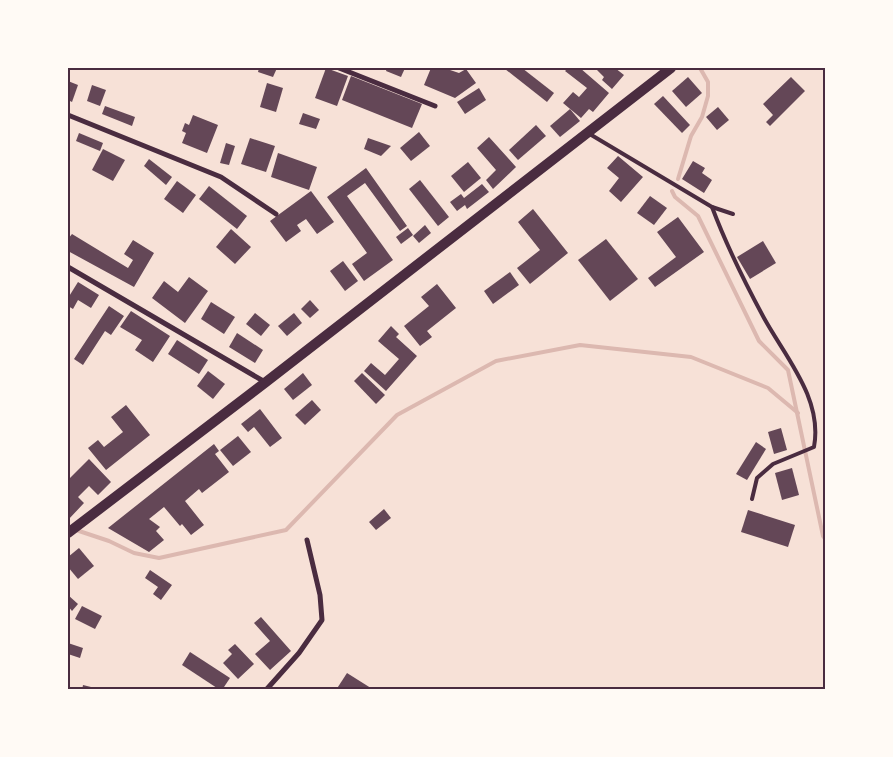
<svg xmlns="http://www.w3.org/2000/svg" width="893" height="757" font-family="'Space Grotesk',sans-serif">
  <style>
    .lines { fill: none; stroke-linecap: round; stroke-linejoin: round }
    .stream { stroke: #dcb8b0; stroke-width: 4 }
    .building { fill: #644757 }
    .service { stroke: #4a2c40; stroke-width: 4 }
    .minor { stroke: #4a2c40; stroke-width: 5 }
    .secondary { stroke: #4a2c40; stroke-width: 10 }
    .neatline { fill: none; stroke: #4a2c40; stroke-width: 2 }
  </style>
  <rect width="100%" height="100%" fill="#f7e1d7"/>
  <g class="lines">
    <!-- stream -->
    <g class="stream">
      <path d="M678 179 691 136 702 117 708 96V82L700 68"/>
      <path d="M672 191 675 197 698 216 759 341 788 370 823 536 826 540"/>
      <path d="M76 530 109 541 134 553 159 558 286 530 397 415 496 361 580 345 691 357 768 388 798 413"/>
    </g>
  </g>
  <!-- building -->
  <g class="building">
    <path d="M259 68H277L273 77 258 72Z"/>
    <path d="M326 68 348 76 337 106 315 98Z"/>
    <path d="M387 68H405L401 77 386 71Z"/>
    <path d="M431 68H444L459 73 466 69 476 83 455 98 424 85Z"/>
    <path d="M506 68H522L554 93 547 102 505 69Z"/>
    <path d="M568 68H580L609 93 593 112 589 109 581 118 563 103 573 92 579 97 587 88 565 71Z"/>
    <path d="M599 68H615L624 75 612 89 602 80 604 77 597 70Z"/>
    <path d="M351 76 422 104 412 128 342 100Z"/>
    <path d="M688 77 702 93 686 107 672 91Z"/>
    <path d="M791 77 805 91 770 126 766 122 773 115 763 104Z"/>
    <path d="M68 81 78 85 72 102 68 100Z"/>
    <path d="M267 83 283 88 276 112 260 107Z"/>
    <path d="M92 85 106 90 100 106 87 101Z"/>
    <path d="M479 88 486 100 465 114 457 102Z"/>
    <path d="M663 96 690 125 682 133 654 104Z"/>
    <path d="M105 106 135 117 132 126 102 114Z"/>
    <path d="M718 107 729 120 717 130 706 117Z"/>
    <path d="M570 109 580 121 560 137 550 126Z"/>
    <path d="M303 113 320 119 316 129 299 124Z"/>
    <path d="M193 115 218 125 207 153 182 143 186 133 182 131 185 123 189 125Z"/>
    <path d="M536 125 546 136 518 160 509 150Z"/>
    <path d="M419 132 430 146 411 161 400 148Z"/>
    <path d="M79 133 103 143 100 151 76 141Z"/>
    <path d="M489 137 516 167 493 189 486 180 496 170 477 148Z"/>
    <path d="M250 138 275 146 266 172 241 164Z"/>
    <path d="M368 138 391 146 381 156 364 149Z"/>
    <path d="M226 143 235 146 229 165 220 163Z"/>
    <path d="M103 149 125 160 113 181 92 170Z"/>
    <path d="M278 153 317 167 309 190 271 177Z"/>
    <path d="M618 156 643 177 621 202 609 191 619 178 607 168Z"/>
    <path d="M149 159 172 177 166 185 144 166Z"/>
    <path d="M693 161 705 168 702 173 712 180 704 193 682 179Z"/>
    <path d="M468 162 481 178 464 192 451 176Z"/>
    <path d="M366 168 407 226 400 231 365 183 347 196 393 260 364 281 352 264 367 253 327 197Z"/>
    <path d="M420 180 449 217 438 226 409 189Z"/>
    <path d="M177 181 196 195 183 213 164 199Z"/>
    <path d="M482 184 489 192 467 209 465 205 457 211 450 202 461 194 464 198Z"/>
    <path d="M209 186 247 216 237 229 199 199Z"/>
    <path d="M311 191 334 222 317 234 306 219 297 225 301 231 286 242 270 221Z"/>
    <path d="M650 196 667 208 654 225 637 213Z"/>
    <path d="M533 209 568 253 530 284 517 268 540 250 518 222Z"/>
    <path d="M678 217 704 252 655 287 648 278 676 257 657 232Z"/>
    <path d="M425 225 431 233 419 243 413 236Z"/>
    <path d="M408 228 413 235 401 244 396 237Z"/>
    <path d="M231 229 251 247 235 264 216 247Z"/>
    <path d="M72 234 128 268 133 260 124 254 133 240 154 253 134 287 68 251V239Z"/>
    <path d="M606 239 638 279 610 301 578 260Z"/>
    <path d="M763 241 776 263 750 279 737 257Z"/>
    <path d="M343 261 358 281 345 291 330 271Z"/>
    <path d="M510 272 519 285 493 304 484 291Z"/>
    <path d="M189 277 208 291 185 323 152 298 164 281 178 292Z"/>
    <path d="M78 282 99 295 91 308 78 300 73 309 68 306V298Z"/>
    <path d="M437 284 456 308 427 331 432 337 420 346 404 326 429 306 421 297Z"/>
    <path d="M310 300 319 310 310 318 301 309Z"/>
    <path d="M211 302 235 317 224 334 201 319Z"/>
    <path d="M109 306 124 316 111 335 105 331 83 365 74 359Z"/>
    <path d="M131 311 170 336 153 362 135 350 142 340 120 327Z"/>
    <path d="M255 313 270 325 261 336 246 324Z"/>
    <path d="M294 313 302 323 287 336 278 326Z"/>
    <path d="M391 326 399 334 396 337 417 356 386 391 364 371 371 363 385 375 399 359 378 341Z"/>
    <path d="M237 333 263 350 255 363 229 347Z"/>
    <path d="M177 340 208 360 199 374 168 354Z"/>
    <path d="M208 371 225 384 213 399 197 386Z"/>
    <path d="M303 373 312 385 293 400 284 389Z"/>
    <path d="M362 373 385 395 376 404 354 381Z"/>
    <path d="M312 400 321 410 305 425 295 415Z"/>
    <path d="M126 405 150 435 106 470 88 448 98 440 104 447 123 432 111 417Z"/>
    <path d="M260 409 282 438 270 447 254 427 248 432 241 424Z"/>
    <path d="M781 428 787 450 774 454 768 432Z"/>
    <path d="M238 436 251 452 233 466 220 450Z"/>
    <path d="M756 442 766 449 747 480 736 474Z"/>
    <path d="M214 444 219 451 215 454 229 472 202 493 199 489 185 501 204 525 191 535 182 524 180 526 164 507 149 519 160 527 156 531 164 540 149 552 108 528Z"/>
    <path d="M89 459 111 482 98 495 89 486 78 497 84 503 68 520V480Z"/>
    <path d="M792 468 799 495 782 500 775 473Z"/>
    <path d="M384 509 391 518 376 530 369 522Z"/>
    <path d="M748 510 795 525 788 547 741 532Z"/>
    <path d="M79 548 94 566 78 579 68 567V557Z"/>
    <path d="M150 570 172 585 161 600 153 594 158 587 145 578Z"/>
    <path d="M68 595 78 604 72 611 68 606Z"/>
    <path d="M82 606 102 616 95 629 75 619Z"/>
    <path d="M261 617 291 651 270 670 255 654 270 641 254 623Z"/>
    <path d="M68 643 83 648 80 658 68 654Z"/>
    <path d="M235 644 254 664 238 679 223 663 232 654 228 650Z"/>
    <path d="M190 652 230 678 222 690H220L182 665Z"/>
    <path d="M347 673 374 690H336Z"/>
    <path d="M83 685 95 688V690H82Z"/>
  </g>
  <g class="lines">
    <!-- service -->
    <g class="service">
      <path d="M588 133 712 207 733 214"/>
      <path d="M712 207C727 247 744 281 764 318 786 358 823 399 814 447L773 464 757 478 752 499"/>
    </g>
    <!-- minor -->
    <g class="minor">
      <path d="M339 68 435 106"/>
      <path d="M68 115 221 177 276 214"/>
      <path d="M68 267 265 382"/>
      <path d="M266 690 299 653 322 620 320 595 307 540"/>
    </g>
    <!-- secondary -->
    <path class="secondary" d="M68 533 266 382 671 68"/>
  </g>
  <!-- border -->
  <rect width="893" height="757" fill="none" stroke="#fffaf5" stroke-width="138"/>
  <rect x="69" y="69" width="755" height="619" class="neatline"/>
</svg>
